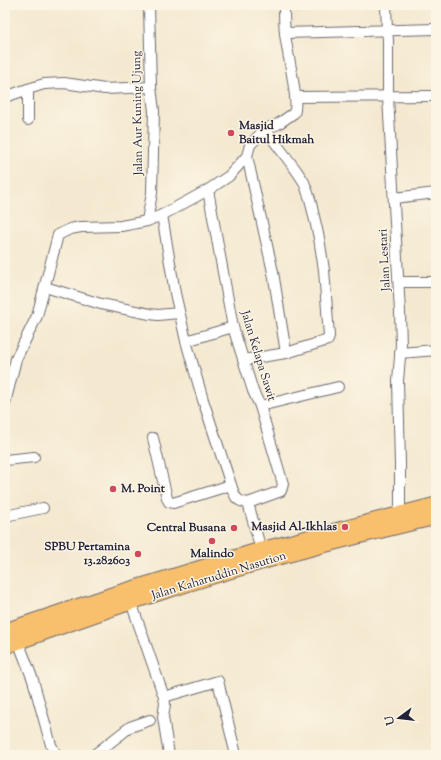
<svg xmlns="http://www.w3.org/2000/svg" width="441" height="760" font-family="'Sorts Mill Goudy',serif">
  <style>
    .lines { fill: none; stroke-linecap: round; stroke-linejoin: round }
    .minor-casing { stroke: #6c686f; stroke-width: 12 }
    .highway-casing { stroke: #6c686f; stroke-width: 17 }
    .minor { stroke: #fff; stroke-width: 10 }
    .highway { stroke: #f8bf6c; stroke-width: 15 }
    .poi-dot { fill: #d1495b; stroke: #fcf5e5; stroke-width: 1.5 }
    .labels { text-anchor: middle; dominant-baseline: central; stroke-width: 3; stroke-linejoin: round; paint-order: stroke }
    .street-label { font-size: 12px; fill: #22223b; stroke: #fcf5e5 }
    .poi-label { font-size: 12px; font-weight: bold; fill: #22223b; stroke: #fcf5e5; text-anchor: end }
  </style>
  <rect width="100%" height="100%" fill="#fcf5e5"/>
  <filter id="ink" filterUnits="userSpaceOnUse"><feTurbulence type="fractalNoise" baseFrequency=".025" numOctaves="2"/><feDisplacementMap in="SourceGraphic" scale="8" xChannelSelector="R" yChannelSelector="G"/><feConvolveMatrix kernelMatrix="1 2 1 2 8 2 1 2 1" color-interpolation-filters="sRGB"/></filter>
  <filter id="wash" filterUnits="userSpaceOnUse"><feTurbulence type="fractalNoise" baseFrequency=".012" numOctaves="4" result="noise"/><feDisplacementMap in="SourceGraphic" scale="16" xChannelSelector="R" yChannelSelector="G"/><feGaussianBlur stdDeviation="0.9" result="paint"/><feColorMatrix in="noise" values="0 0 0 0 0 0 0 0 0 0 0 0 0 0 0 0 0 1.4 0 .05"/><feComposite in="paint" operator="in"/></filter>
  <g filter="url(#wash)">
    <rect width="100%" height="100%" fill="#f4e9d0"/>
  </g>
  <g filter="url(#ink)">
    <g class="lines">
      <!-- minor casing -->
      <g class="minor-casing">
        <g id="minor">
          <path d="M386 5 387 31 388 40V97L400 312 401 345 398 381 400 464V514"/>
          <path d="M285 33 436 29"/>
          <path d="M5 97 28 89"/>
          <path d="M295 97 436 96"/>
          <path d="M28 120V89L44 84 64 83 105 89 151 87"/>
          <path d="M247 156 273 272 286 353"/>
          <path d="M208 190 233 327 253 391 260 406 283 484 281 491 248 503"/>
          <path d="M394 198 436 193"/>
          <path d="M162 215 175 293 186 341 203 400 231 485C235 496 235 501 248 503L261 550"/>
          <path d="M147 221 152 193 154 111 151 87 149 5"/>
          <path d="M399 282H436"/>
          <path d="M45 287 101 304 150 314 158 315 179 313"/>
          <path d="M186 341 233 327"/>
          <path d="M400 353 436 350"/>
          <path d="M243 360 286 353 328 340 329 336 324 270 319 238 310 199 304 182 296 170 265 129"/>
          <path d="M5 403 16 359 37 316 58 235 70 229 81 227 121 226 147 221 162 215 208 190 229 176 247 156 250 145 265 129 278 124 294 113C300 102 286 49 285 33 284 24 284 14 284 5"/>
          <path d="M260 406 338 387"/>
          <path d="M153 438 167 498 169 502 173 503 231 485"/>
          <path d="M5 460 34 457"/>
          <path d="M5 516 43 508"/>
          <path d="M131 602 164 697 165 704 163 717 169 755"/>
          <path d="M18 641 33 680 51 745 56 755"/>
          <path d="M164 697 218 681 236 755"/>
          <path d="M94 755 130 727 150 720"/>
        </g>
      </g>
      <!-- highway casing -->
      <g class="highway-casing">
        <g id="highway">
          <path d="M5 631 109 596 261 550 436 505"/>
          <path d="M5 646C60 627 115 606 171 589 258 561 347 538 436 517"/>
        </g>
      </g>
      <!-- minor -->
      <use href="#minor" class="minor"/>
      <!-- highway -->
      <use href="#highway" class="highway"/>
    </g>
  </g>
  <!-- markers -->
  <g class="poi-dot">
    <circle cx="231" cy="133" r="4"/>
    <circle cx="113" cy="489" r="4"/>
    <circle cx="345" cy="527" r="4"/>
    <circle cx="234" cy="528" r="4"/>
    <circle cx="212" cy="541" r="4"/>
    <circle cx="138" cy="554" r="4"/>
  </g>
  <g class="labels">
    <!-- street labels -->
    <g class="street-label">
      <text transform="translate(138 113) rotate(-91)">Jalan Aur Kuning Ujung</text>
      <text transform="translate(385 260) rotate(-93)">Jalan Lestari</text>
      <text transform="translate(258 356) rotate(73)">Jalan Kelapa Sawit</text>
      <text transform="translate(219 576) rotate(-17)">Jalan Kaharuddin Nasution</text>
    </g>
    <!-- poi labels -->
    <g class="poi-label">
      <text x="239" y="126" text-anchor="start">Masjid<tspan x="239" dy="14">Baitul Hikmah</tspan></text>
      <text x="121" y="489" text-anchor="start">M. Point</text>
      <text x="337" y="527">Masjid Al-Ikhlas</text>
      <text x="226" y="528">Central Busana</text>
      <text x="130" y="547">SPBU Pertamina<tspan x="130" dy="14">13.282603</tspan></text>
      <text x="212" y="554" text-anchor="middle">Malindo</text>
    </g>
  </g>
  <!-- margin -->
  <rect width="441" height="760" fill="none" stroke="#fcf5e5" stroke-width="20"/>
  <!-- north arrow -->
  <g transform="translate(399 718) rotate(255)" stroke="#fcf5e5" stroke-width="3" paint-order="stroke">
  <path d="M0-3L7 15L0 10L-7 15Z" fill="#22223b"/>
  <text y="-6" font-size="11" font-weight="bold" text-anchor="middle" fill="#22223b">U</text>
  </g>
</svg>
